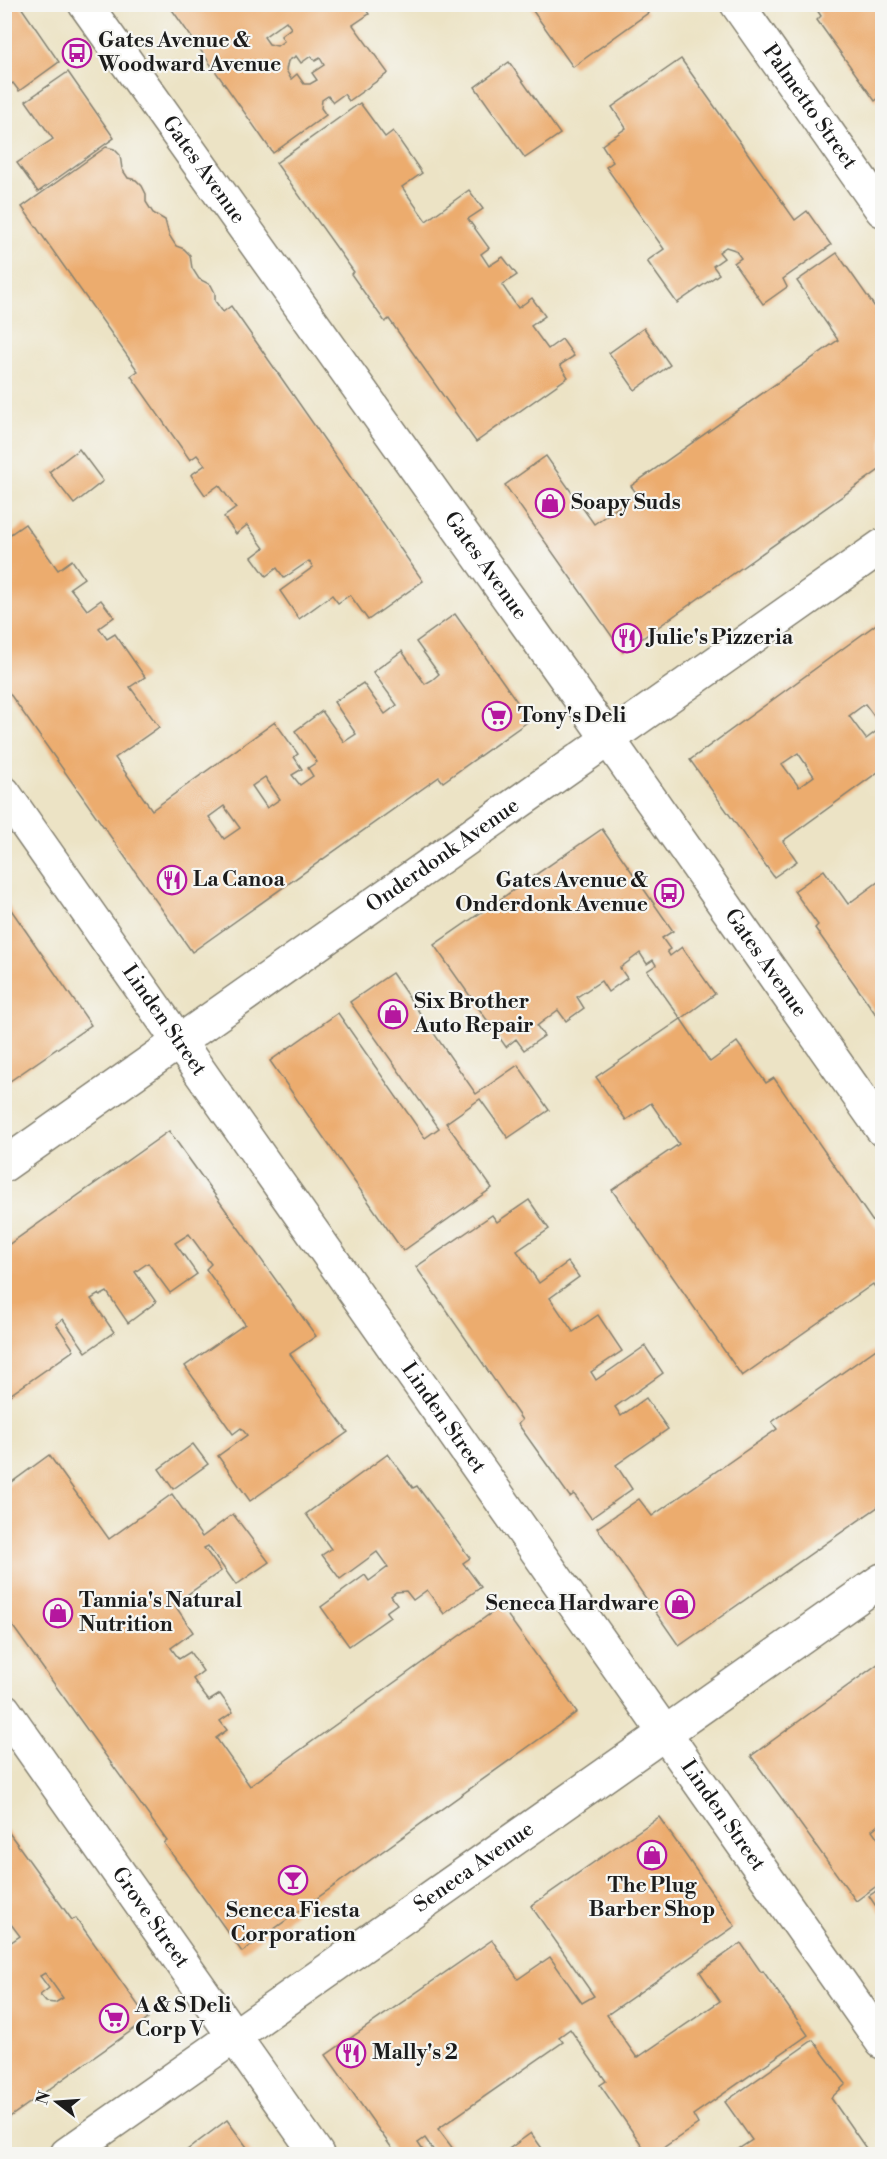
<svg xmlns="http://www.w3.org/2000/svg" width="887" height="2159" font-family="'Libre Bodoni',serif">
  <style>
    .building { fill: #ecac6e; fill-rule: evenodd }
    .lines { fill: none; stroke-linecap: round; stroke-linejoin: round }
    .minor-casing { stroke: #848070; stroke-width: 36 }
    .minor { stroke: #fff; stroke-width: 33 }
    .labels { text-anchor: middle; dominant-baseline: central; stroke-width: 4.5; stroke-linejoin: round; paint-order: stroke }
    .poi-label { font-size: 21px; font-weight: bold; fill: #1c1c1c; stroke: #f6f6f2; text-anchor: start }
    .street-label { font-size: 21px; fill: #1c1c1c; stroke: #f6f6f2 }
  </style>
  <rect width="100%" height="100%" fill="#f6f6f2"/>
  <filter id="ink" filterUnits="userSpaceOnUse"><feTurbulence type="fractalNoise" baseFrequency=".0167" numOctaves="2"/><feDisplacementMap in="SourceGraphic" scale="12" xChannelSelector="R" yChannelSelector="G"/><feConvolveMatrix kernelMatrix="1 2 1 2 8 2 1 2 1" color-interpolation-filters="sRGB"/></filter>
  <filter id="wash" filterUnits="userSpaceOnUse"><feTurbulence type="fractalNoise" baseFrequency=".008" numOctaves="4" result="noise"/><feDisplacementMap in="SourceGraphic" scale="24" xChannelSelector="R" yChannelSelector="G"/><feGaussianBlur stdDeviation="1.35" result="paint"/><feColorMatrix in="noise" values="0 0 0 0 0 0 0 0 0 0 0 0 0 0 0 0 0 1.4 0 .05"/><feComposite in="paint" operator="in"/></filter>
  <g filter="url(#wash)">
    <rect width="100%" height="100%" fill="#ece3c5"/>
    <g id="blocks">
      <!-- building -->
      <g class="building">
        <path d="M4 4H19L59 62 19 91 13 83 4 89Z"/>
        <path d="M168 4H227L231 10 238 4H362L369 14 353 25 388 73 349 101 344 94 333 102 328 96 322 100 321 108 326 115 273 153ZM286 21 291 28 281 36 284 41 277 46 269 44 264 37ZM296 56 301 63 311 56 315 61 320 58 324 65 312 73 317 80 310 84H304L297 74 291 79 286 70 288 61Z"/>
        <path d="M528 4H642L648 13 573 67Z"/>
        <path d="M813 4H882V100L880 97 875 101 817 20 821 16Z"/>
        <path d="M681 59 795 220 807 211 831 245 783 279 787 287 763 304 734 263 741 258 735 250 726 247 719 252 724 258 713 266 719 274 677 303 647 261 664 249 606 167 613 162 602 145 626 128 612 107Z"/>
        <path d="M509 62 560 134 525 158 475 87Z"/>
        <path d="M68 72 114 138 38 192 17 163 53 139 26 101Z"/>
        <path d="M360 103 385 137 393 131 422 173 402 187 426 221 469 190 483 209 468 219 489 248 481 254 489 266 503 257 517 275 502 285 518 308 532 298 545 316 531 326 548 349 562 339 574 356 560 365 568 377 476 442 389 319 385 322 351 274 354 272 276 163Z"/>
        <path d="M106 147 114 149 120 155 122 169 128 178 136 180 142 186 146 194V202L153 213 165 220 169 235 176 246 184 249 190 255 192 268 199 279 211 285 215 293V301L223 312 231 306 423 581 368 620 350 595 338 603 332 595 299 619 280 591 313 567 309 561 284 578 277 568 266 576 252 557 264 548 247 525 236 534 224 517 236 508 219 485 205 495 191 475 205 465 197 455 190 460 131 376 138 371 22 207Z"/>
        <path d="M837 253 882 317V468L623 652 505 485 546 456 594 524 637 494 631 486 838 340 797 281Z"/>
        <path d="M644 328 670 365 635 390 609 353Z"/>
        <path d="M79 449 103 481 74 504 49 472Z"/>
        <path d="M25 524 58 570 72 560 84 578 70 588 87 610 101 600 114 617 99 628 107 639 115 634 145 677 130 687 159 727 115 758 152 810 275 722 298 754 294 757 302 769 292 775 300 785 313 776 308 768 317 762 295 731 322 711 344 742 356 734 334 702 363 683 385 714 397 705 373 672 402 651 425 684 432 680 439 674 416 642 455 614 530 720 443 782 439 777 192 952 5 687V538ZM265 777 280 799 267 808 252 786ZM224 806 240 828 224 839 209 817Z"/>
        <path d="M882 620V769L783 841 797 861 774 877 690 760ZM865 704 882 727 866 739 849 716ZM798 753 814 776 799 787 782 764Z"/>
        <path d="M602 829 673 931 662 938 670 949 667 951 670 956 682 947 715 994 681 1019 647 971 656 965 653 960 647 964 640 953 620 968 627 978 608 992 601 981 577 997 584 1008 566 1021 558 1010 546 1019 537 1026 544 1036 524 1050 516 1039 506 1047 434 945Z"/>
        <path d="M824 870 848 904 882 879V1023L815 928 818 925 794 891Z"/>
        <path d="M5 901 91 1025 10 1081 5 1074Z"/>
        <path d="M392 973 476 1094 518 1065 549 1110 508 1138 480 1099 446 1123 492 1188 403 1251 270 1061 338 1013 425 1138 439 1128 350 1002Z"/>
        <path d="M681 1019 710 1062 737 1042 766 1083 774 1078 882 1235V1298L873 1284 742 1376 612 1190 679 1144 651 1103 626 1120 596 1077Z"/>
        <path d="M169 1131 316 1336 290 1354 348 1432 250 1501 218 1456 247 1435 241 1428 233 1434 185 1366 245 1324 206 1269 211 1264 189 1234 175 1243 197 1274 170 1293 148 1263 142 1267 135 1272 156 1302 128 1323 107 1292 100 1296 99 1294 91 1299 114 1332 86 1352 63 1319 56 1324 74 1350 4 1399V1248Z"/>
        <path d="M529 1200 549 1229 517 1251 539 1283 568 1262 579 1277 550 1298 573 1332 598 1315 622 1351 591 1372 596 1380 645 1346 663 1373 615 1407 621 1416 646 1398 668 1429 616 1465 632 1489 591 1518 574 1494 570 1497 548 1466 518 1424 522 1420 416 1267 492 1215 497 1222Z"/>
        <path d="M882 1345V1504L679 1646 597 1528 639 1499 652 1516 777 1429 772 1422Z"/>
        <path d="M193 1444 208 1464 173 1489 159 1469Z"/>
        <path d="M388 1454 413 1488 417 1486 470 1558 463 1563 481 1587 444 1614 427 1590 413 1600 406 1591 396 1592 391 1596 397 1604 386 1612 390 1617 349 1646 321 1607 365 1575 369 1581 388 1567 377 1552 340 1579 322 1555 331 1549 306 1514Z"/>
        <path d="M49 1455 109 1539 172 1494 202 1537 233 1514 269 1562 236 1585 208 1546 204 1548 221 1571 174 1604 193 1632 171 1648 179 1659 190 1652 203 1671 193 1679 202 1692 209 1701 220 1694 233 1712 220 1721 227 1730 216 1738 250 1786 501 1606 577 1712 242 1952 164 1843 167 1841 4 1614V1488Z"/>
        <path d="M882 1661V1822L872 1830 882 1844V1882L856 1901 751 1756Z"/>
        <path d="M659 1817 735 1926 607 2015 637 2058 720 2001 700 1972 741 1943 761 1972 763 1971 808 2035 693 2115 698 2124 654 2154H648L600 2085 606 2081 570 2029 559 2037 563 2042 438 2129 457 2154H436L425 2138 418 2143 424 2152 420 2154H396L326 2055 492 1940 518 1979 550 1957 582 2003 594 1996 531 1906Z"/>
        <path d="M7 1830 72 1920 76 1918 148 2019 4 2121V1947L20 1936 4 1915V1832ZM45 1973 63 1998 55 2003 46 2002 40 1995 49 1988 40 1976Z"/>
        <path d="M882 1887V1915L869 1896Z"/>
        <path d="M813 2040 846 2084 831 2098 870 2154H731L752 2140 725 2102Z"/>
        <path d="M227 2120 252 2154H180L183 2153Z"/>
        <path d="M531 2133 546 2154H502Z"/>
      </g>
    </g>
  </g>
  <g filter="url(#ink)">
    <use href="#blocks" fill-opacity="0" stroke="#848070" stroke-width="1.5"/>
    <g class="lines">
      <!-- minor casing -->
      <g class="minor-casing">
        <g id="minor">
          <path id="s1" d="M85 4 564 676 882 1129"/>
          <path id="s2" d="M737 4 882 210"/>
          <path id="s3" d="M4 793 882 2042"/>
          <path id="s4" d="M4 1165 882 546"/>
          <path id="s5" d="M4 1710 317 2154"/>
          <path id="s6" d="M67 2154 882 1580"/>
        </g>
      </g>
      <!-- minor -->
      <use href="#minor" class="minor"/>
    </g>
  </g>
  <!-- icons -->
  <defs>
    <g id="bus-ring" transform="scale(1.5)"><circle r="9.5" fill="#f6f6f2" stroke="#b5179e" stroke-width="1.5"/><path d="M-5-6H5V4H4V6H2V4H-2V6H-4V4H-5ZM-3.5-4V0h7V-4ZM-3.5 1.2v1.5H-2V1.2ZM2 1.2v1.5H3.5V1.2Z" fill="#b5179e"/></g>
    <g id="shop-ring" transform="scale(1.5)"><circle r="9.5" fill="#f6f6f2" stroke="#b5179e" stroke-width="1.5"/><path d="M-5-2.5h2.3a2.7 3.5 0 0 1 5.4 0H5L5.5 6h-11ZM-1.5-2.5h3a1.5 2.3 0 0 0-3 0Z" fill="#b5179e"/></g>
    <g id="restaurant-ring" transform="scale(1.5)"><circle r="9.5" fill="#f6f6f2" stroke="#b5179e" stroke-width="1.5"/><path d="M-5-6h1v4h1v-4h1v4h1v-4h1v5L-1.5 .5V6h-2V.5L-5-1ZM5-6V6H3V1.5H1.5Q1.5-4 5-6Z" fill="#b5179e"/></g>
    <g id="supermarket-ring" transform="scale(1.5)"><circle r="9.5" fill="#f6f6f2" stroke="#b5179e" stroke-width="1.5"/><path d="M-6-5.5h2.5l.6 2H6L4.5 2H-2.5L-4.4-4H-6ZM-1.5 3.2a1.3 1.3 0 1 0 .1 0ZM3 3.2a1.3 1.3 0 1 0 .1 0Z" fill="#b5179e"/></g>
    <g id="bar-ring" transform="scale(1.5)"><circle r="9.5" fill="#f6f6f2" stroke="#b5179e" stroke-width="1.5"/><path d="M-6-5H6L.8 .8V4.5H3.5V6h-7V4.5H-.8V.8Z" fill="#b5179e"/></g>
  </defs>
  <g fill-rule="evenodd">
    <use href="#bus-ring" x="77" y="53"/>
    <use href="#shop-ring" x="550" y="503"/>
    <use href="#restaurant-ring" x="627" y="638"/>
    <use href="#supermarket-ring" x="497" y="716"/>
    <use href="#restaurant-ring" x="172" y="880"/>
    <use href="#bus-ring" x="669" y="893"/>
    <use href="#shop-ring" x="393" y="1014"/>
    <use href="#shop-ring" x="680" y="1604"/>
    <use href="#shop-ring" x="58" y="1613"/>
    <use href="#shop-ring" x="652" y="1855"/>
    <use href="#bar-ring" x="293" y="1880"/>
    <use href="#supermarket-ring" x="114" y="2018"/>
    <use href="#restaurant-ring" x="351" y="2053"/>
  </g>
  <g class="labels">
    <!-- poi labels -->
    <g class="poi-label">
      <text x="98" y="41">Gates Avenue &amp;<tspan x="98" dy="24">Woodward Avenue</tspan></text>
      <text x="571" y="503">Soapy Suds</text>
      <text x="648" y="638">Julie's Pizzeria</text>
      <text x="518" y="716">Tony's Deli</text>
      <text x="193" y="880">La Canoa</text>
      <text x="648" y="881" text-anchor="end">Gates Avenue &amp;<tspan x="648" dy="24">Onderdonk Avenue</tspan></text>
      <text x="414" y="1002">Six Brother<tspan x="414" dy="24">Auto Repair</tspan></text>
      <text x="79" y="1601">Tannia's Natural<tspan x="79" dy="24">Nutrition</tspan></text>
      <text x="659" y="1604" text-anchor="end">Seneca Hardware</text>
      <text x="652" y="1886" text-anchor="middle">The Plug<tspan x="652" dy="24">Barber Shop</tspan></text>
      <text x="293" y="1911" text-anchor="middle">Seneca Fiesta<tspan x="293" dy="24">Corporation</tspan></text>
      <text x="135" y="2006">A &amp; S Deli<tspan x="135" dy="24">Corp V</tspan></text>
      <text x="372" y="2053">Mally's 2</text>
    </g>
    <!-- street labels -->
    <g class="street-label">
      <text stroke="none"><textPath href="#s2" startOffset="126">Palmetto Street</textPath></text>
      <text stroke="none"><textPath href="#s1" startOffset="204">Gates Avenue</textPath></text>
      <text stroke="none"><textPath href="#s1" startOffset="690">Gates Avenue</textPath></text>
      <text stroke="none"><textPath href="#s4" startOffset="537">Onderdonk Avenue</textPath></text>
      <text stroke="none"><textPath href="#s1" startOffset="1176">Gates Avenue</textPath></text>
      <text stroke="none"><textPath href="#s3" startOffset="278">Linden Street</textPath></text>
      <text stroke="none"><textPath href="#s3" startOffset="764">Linden Street</textPath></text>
      <text stroke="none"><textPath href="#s3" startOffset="1250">Linden Street</textPath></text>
      <text stroke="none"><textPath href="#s6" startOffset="498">Seneca Avenue</textPath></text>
      <text stroke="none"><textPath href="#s5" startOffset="254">Grove Street</textPath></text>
    </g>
  </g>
  <!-- margin -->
  <rect width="887" height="2159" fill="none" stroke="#f6f6f2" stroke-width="24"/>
  <!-- north arrow -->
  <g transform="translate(57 2102) rotate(287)" stroke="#f6f6f2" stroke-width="4.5" paint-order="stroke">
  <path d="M0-4.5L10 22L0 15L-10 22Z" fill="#1c1c1c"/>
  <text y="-9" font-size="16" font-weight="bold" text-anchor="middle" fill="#1c1c1c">N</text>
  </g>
</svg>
